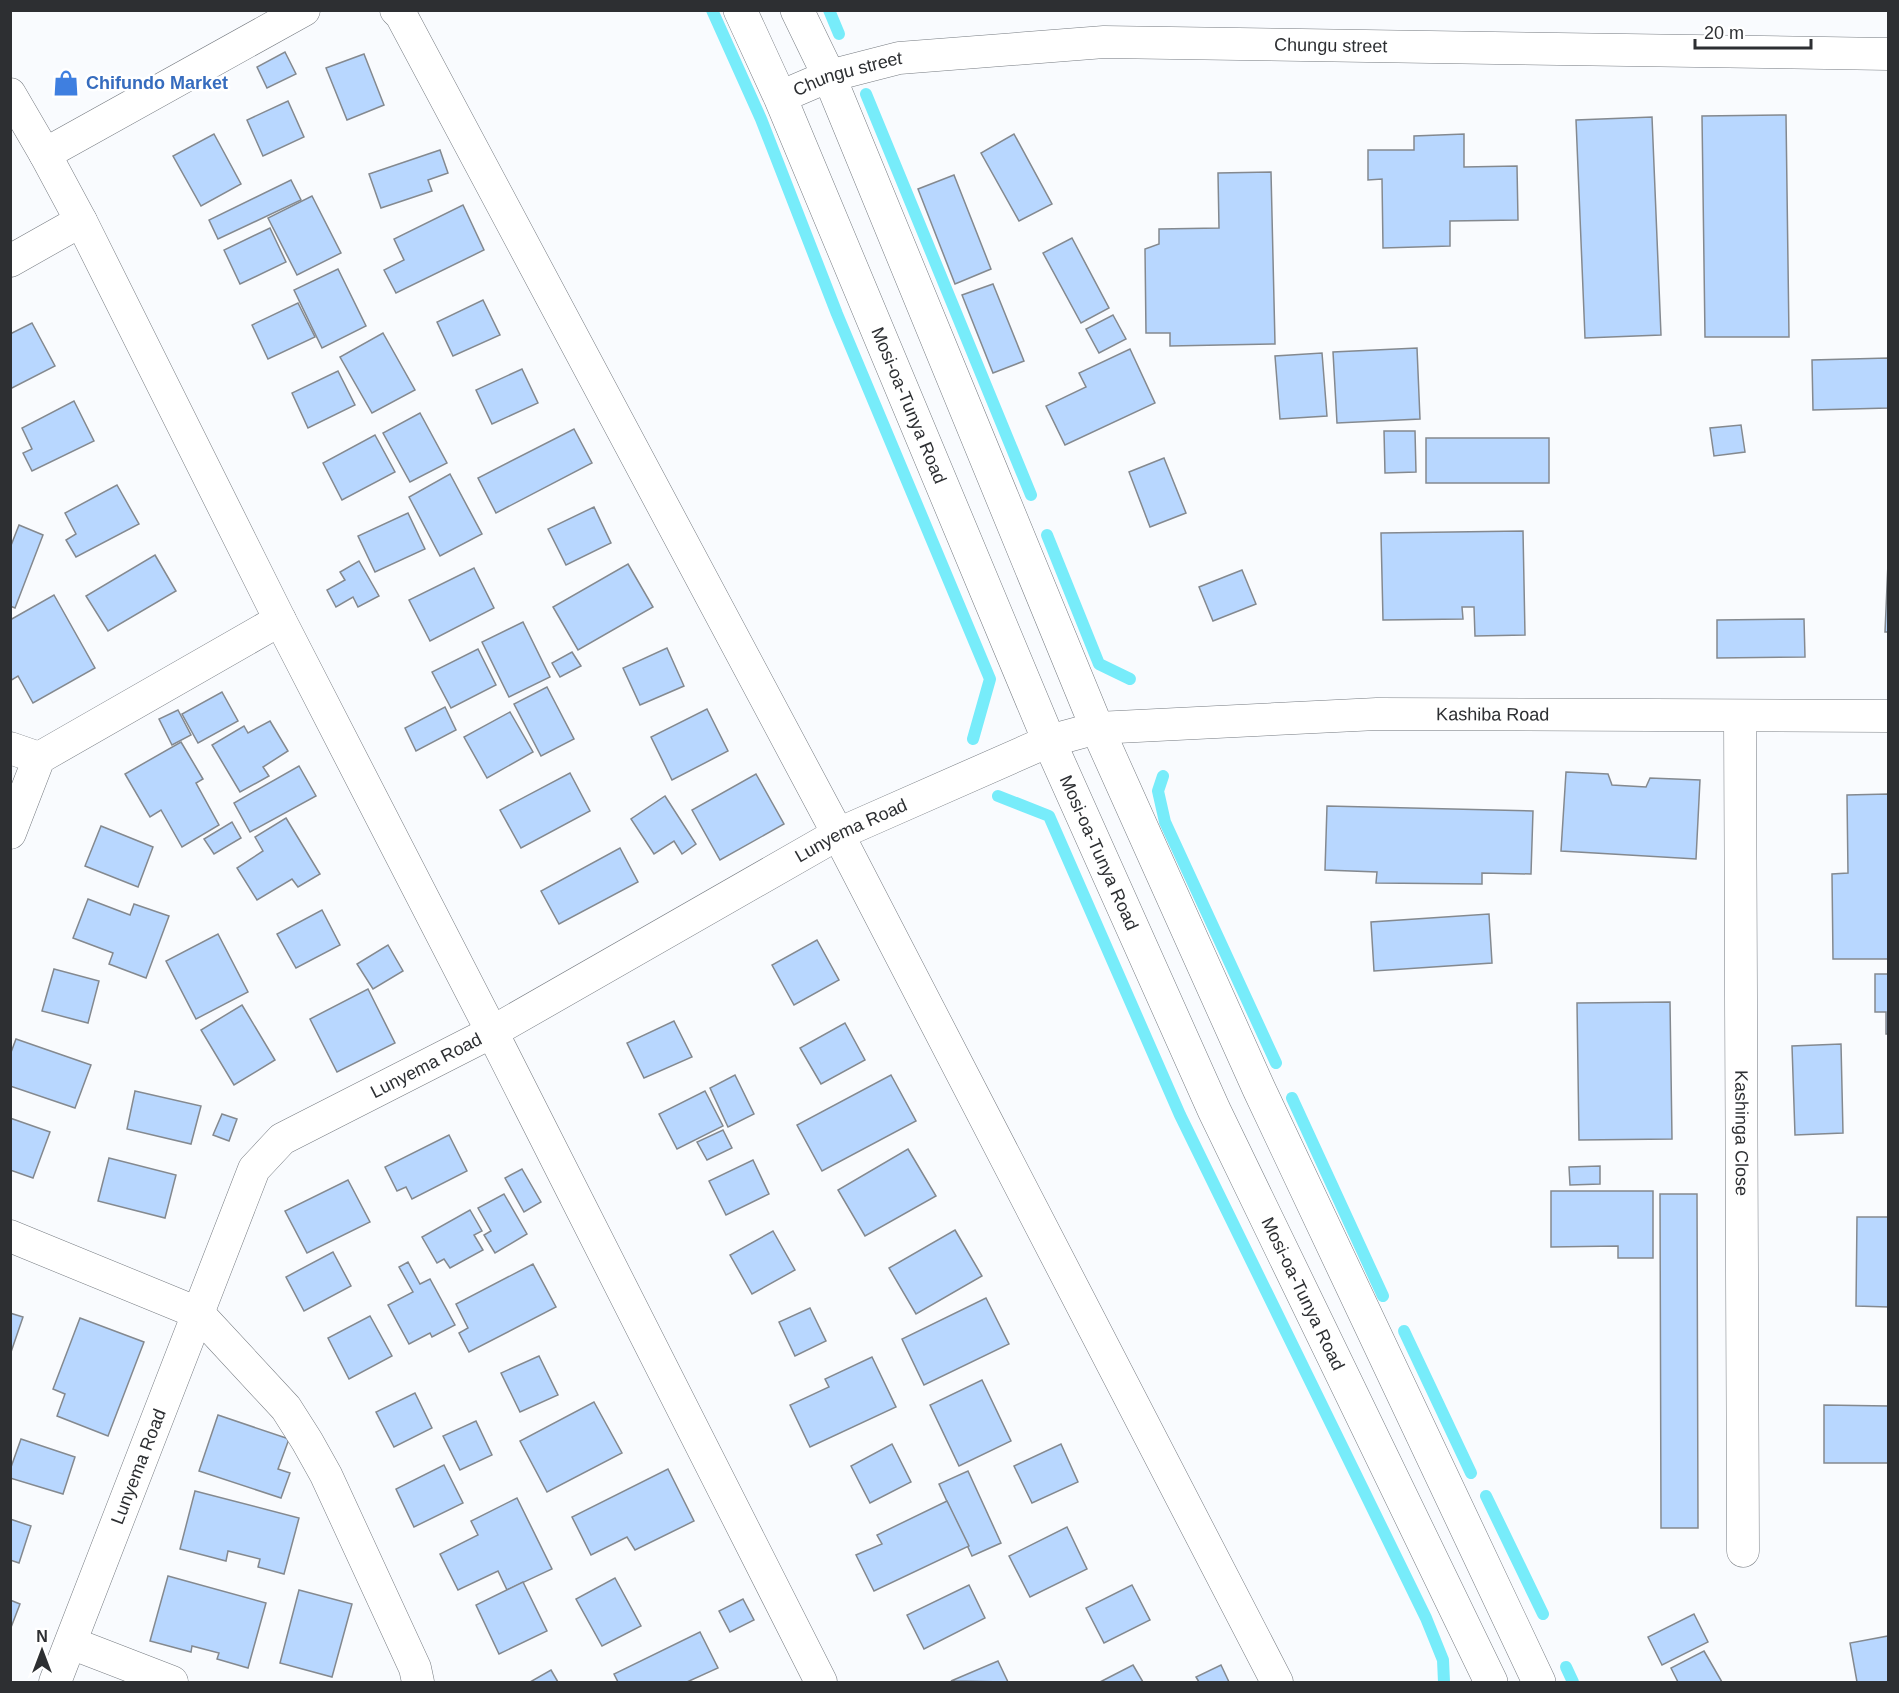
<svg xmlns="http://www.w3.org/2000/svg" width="1899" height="1693" font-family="Helvetica,sans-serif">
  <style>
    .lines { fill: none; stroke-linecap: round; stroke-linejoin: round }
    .stream { stroke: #77ecfa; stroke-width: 12 }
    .building { fill: #b8d7ff; stroke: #84898f; stroke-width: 1.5 }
    .street-casing { stroke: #767b81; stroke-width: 33 }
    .secondary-casing { stroke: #767b81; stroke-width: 34 }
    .street { stroke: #fff; stroke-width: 32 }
    .secondary { stroke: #fff; stroke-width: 33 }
    .labels { text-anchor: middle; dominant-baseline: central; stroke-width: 5; stroke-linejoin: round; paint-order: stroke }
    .street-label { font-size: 18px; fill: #2d2f32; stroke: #fff }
    .shop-label { font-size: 18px; font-weight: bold; fill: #366cbe; stroke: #fff; text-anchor: start }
  </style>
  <rect width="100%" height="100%" fill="#f9fbfe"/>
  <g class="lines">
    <!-- stream -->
    <g class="stream">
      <path d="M712 10 761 119 837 314 990 679 973 739"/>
      <path d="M829 10 839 34"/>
      <path d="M866 94 1031 495"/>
      <path d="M1047 535 1099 664 1130 679"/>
      <path d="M1163 776 1158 791 1165 822 1276 1063"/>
      <path d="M998 796 1049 816 1180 1115 1426 1618 1443 1660 1444 1682"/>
      <path d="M1292 1098 1383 1296"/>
      <path d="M1404 1331 1471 1473"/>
      <path d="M1486 1496 1543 1614"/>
      <path d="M1566 1667 1573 1682"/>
    </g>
  </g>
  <!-- building -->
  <g class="building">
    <path d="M285 52 296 74 267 88 257 67Z"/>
    <path d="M364 54 384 105 347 120 326 68Z"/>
    <path d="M288 101 304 137 263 156 247 120Z"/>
    <path d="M1786 115 1789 337H1705L1702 116Z"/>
    <path d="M1652 117 1661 335 1585 338 1576 120Z"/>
    <path d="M214 134 241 184 201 206 173 156Z"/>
    <path d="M1014 134 1052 204 1019 221 981 153Z"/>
    <path d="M1464 134V167L1517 166 1518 220 1450 221V246L1383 248 1382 179 1368 180V150H1414V136Z"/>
    <path d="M440 150 448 173 428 180 432 191 381 208 369 174Z"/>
    <path d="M1271 172 1275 344 1170 346V333H1146L1145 249 1159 244V229L1219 228 1218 173Z"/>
    <path d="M954 175 991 269 955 284 918 189Z"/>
    <path d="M291 180 301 200 218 239 209 220Z"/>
    <path d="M312 196 341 253 297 275 268 218Z"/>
    <path d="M463 205 484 250 396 293 384 270 404 260 394 239Z"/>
    <path d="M270 228 286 262 240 284 224 250Z"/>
    <path d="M1072 238 1109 308 1081 323 1043 253Z"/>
    <path d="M338 269 366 326 322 348 294 290Z"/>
    <path d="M993 284 1024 361 993 373 962 295Z"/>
    <path d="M483 300 500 335 453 356 437 322Z"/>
    <path d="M298 303 315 337 268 359 252 325Z"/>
    <path d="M1113 315 1126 339 1099 353 1086 329Z"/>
    <path d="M32 323 55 366 10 389V334Z"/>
    <path d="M383 333 415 390 372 413 340 357Z"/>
    <path d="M1417 348 1420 419 1337 423 1333 352Z"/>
    <path d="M1130 349 1155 403 1065 445 1046 406 1086 387 1079 373Z"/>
    <path d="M1322 353 1327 416 1280 419 1275 356Z"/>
    <path d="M1888 358V408L1813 410 1812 360Z"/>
    <path d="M522 369 538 403 492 424 476 390Z"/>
    <path d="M338 371 355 405 308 428 292 393Z"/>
    <path d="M74 401 94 441 32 471 23 453 32 449 22 428Z"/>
    <path d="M420 413 447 463 410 482 383 433Z"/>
    <path d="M1741 425 1745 452 1714 456 1710 428Z"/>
    <path d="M574 429 592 463 496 513 478 478Z"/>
    <path d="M1384 431H1415L1416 472 1385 473Z"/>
    <path d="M375 435 395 472 342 500 323 463Z"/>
    <rect x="1426" y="438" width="123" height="45"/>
    <path d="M1164 458 1186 513 1150 527 1129 472Z"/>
    <path d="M450 474 482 534 440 556 409 497Z"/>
    <path d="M117 485 139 524 76 557 66 540 76 534 65 513Z"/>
    <path d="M594 507 611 543 566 565 548 529Z"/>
    <path d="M408 513 425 549 375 572 358 536Z"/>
    <path d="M19 525 43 535 15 608 10 606V548Z"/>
    <path d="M1523 531 1525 635 1475 636 1474 607H1462L1463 619 1383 620 1381 533Z"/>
    <path d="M155 555 176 591 108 631 86 596Z"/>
    <path d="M359 561 379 596 358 607 353 597 336 607 327 590 345 580 340 572Z"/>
    <path d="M1888 563V632H1885Z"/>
    <path d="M628 564 653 607 578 650 553 607Z"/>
    <path d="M474 568 494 608 430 641 409 600Z"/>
    <path d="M1242 570 1256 604 1213 621 1199 587Z"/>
    <path d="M54 595 95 668 33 703 18 676 10 681V620Z"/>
    <path d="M1804 619 1805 657 1717 658V620Z"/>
    <path d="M523 622 550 677 509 697 482 642Z"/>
    <path d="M667 648 684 686 640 705 623 668Z"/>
    <path d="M478 649 496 685 451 708 432 672Z"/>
    <path d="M572 652 581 666 560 677 552 663Z"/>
    <path d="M547 687 574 739 541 756 514 704Z"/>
    <path d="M222 692 238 721 198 743 182 714Z"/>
    <path d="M445 707 456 730 416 751 405 728Z"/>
    <path d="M707 709 728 751 672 780 651 737Z"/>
    <path d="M178 710 191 735 172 745 159 719Z"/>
    <path d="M510 712 533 752 487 778 464 737Z"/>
    <path d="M270 721 288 751 263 767 269 776 240 792 212 745 244 726 248 733Z"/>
    <path d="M181 742 203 779 196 783 219 825 182 847 161 810 150 817 125 774Z"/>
    <path d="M299 766 316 796 250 832 234 803Z"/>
    <path d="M1566 772 1608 774 1612 785 1646 787 1650 778 1700 780 1696 859 1561 851Z"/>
    <path d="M570 773 590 811 521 848 500 810Z"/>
    <path d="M756 774 784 824 720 860 692 810Z"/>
    <path d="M1888 794V959H1833L1832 874 1848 873 1847 795Z"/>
    <path d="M665 796 696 844 682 854 674 841 654 854 631 819Z"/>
    <path d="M1327 806 1533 811 1531 874 1482 873V884L1376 883 1377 872 1325 870Z"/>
    <path d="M286 818 320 874 298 887 292 879 257 900 237 868 263 851 255 837Z"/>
    <path d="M232 822 241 838 214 854 204 839Z"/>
    <path d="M101 826 153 847 138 887 85 866Z"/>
    <path d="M620 848 638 882 559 924 541 891Z"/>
    <path d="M88 899 130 915 134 904 169 916 146 978 109 964 113 953 73 938Z"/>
    <path d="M322 910 340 945 296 968 277 934Z"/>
    <path d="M1489 914 1492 963 1374 971 1371 922Z"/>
    <path d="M218 934 248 992 196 1019 166 961Z"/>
    <path d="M817 940 839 980 794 1005 772 965Z"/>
    <path d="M388 945 403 971 373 989 357 964Z"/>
    <path d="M54 969 99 981 88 1023 42 1011Z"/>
    <path d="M1875 974H1888V1034H1886V1012H1875Z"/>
    <path d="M368 989 395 1043 337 1072 310 1019Z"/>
    <path d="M1670 1002 1672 1139 1579 1140 1577 1003Z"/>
    <path d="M242 1005 275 1060 234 1085 201 1030Z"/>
    <path d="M674 1021 692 1057 644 1078 627 1043Z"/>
    <path d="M845 1023 865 1060 821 1084 800 1048Z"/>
    <path d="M16 1039 91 1065 75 1108 10 1086V1055Z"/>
    <path d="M1841 1044 1843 1133 1795 1135 1792 1046Z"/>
    <path d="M735 1075 754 1114 728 1127 710 1088Z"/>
    <path d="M891 1075 916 1121 822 1171 797 1125Z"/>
    <path d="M135 1091 201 1106 191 1144 127 1129Z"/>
    <path d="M705 1091 723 1126 677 1149 659 1114Z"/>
    <path d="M222 1114 237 1119 229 1141 213 1135Z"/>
    <path d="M10 1118 50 1132 33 1178 10 1170Z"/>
    <path d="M723 1130 732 1148 707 1160 697 1142Z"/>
    <path d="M449 1135 467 1171 412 1199 406 1187 397 1191 385 1167Z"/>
    <path d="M908 1149 936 1196 865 1236 838 1190Z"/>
    <path d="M109 1158 176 1175 165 1218 98 1201Z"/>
    <path d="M753 1160 769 1194 726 1215 709 1181Z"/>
    <path d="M1600 1166V1184L1570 1185 1569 1167Z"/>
    <path d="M522 1169 541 1202 524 1212 505 1178Z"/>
    <path d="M348 1180 370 1222 307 1253 285 1211Z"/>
    <path d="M1551 1191H1653V1258H1618V1246L1551 1247Z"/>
    <path d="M504 1194 527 1234 495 1253 484 1235 491 1231 478 1208Z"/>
    <path d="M1660 1194H1697L1698 1528H1661Z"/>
    <path d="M470 1210 482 1231 474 1235 483 1250 450 1268 444 1259 437 1263 422 1237Z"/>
    <path d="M1857 1217H1888V1307L1856 1306Z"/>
    <path d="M955 1230 982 1276 916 1314 889 1268Z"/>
    <path d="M773 1231 795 1270 752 1294 730 1255Z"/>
    <path d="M333 1252 351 1286 304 1311 286 1277Z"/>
    <path d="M408 1262 420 1284 430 1279 455 1325 432 1337 430 1333 409 1344 388 1305 413 1292 399 1267Z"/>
    <path d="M533 1264 556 1307 469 1352 459 1333 468 1328 456 1304Z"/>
    <path d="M986 1298 1009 1344 924 1385 902 1339Z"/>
    <path d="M810 1308 826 1341 795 1356 779 1322Z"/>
    <path d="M10 1313 23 1317 10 1355Z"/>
    <path d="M370 1316 392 1356 349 1379 328 1338Z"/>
    <path d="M80 1318 144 1342 108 1436 57 1416 65 1394 53 1389Z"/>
    <path d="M539 1356 558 1395 520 1412 501 1373Z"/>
    <path d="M872 1357 896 1407 810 1447 790 1405 829 1387 825 1379Z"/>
    <path d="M982 1380 1011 1441 959 1466 930 1405Z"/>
    <path d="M415 1393 432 1428 394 1447 376 1412Z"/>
    <path d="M594 1402 622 1453 547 1492 520 1441Z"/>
    <path d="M1824 1405 1888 1406V1463H1824Z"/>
    <path d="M218 1415 289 1439 278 1469 290 1473 281 1498 199 1471Z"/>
    <path d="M476 1421 492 1455 460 1470 443 1436Z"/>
    <path d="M21 1439 75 1457 63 1494 10 1478V1470Z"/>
    <path d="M892 1444 911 1482 870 1503 851 1466Z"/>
    <path d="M1061 1444 1078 1482 1032 1503 1014 1466Z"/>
    <path d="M444 1465 463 1503 414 1527 396 1489Z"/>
    <path d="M668 1469 694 1521 635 1550 627 1537 591 1555 572 1517Z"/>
    <path d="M968 1471 1001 1543 972 1556 939 1484Z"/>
    <path d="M195 1491 299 1518 284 1574 258 1567 260 1559 228 1551 226 1561 180 1549Z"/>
    <path d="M517 1498 552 1569 507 1590 498 1571 458 1590 440 1554 478 1535 471 1521Z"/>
    <path d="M947 1501 969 1546 874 1591 856 1555 882 1544 877 1535Z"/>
    <path d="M10 1519 31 1526 19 1563 10 1560Z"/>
    <path d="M1067 1527 1087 1569 1030 1597 1009 1556Z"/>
    <path d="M168 1576 266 1603 248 1668 217 1659 219 1653 192 1646 191 1652 150 1641Z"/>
    <path d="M615 1578 641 1626 602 1646 576 1599Z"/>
    <path d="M523 1582 547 1631 499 1654 476 1605Z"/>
    <path d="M969 1585 985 1618 924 1649 907 1615Z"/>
    <path d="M1132 1585 1150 1620 1104 1643 1086 1608Z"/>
    <path d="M299 1590 352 1604 332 1677 280 1663Z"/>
    <path d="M743 1599 754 1620 730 1632 719 1611Z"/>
    <path d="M10 1600 20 1604 10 1630Z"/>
    <path d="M1694 1614 1708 1642 1662 1665 1648 1637Z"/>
    <path d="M700 1632 718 1668 687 1682H618L614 1674Z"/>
    <path d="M1888 1636V1682H1857L1850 1643Z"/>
    <path d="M1704 1651 1722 1682H1678L1671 1668Z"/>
    <path d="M998 1661 1008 1682 951 1681Z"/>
    <path d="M1133 1665 1143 1682H1100Z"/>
    <path d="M1221 1665 1229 1682H1199L1196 1677Z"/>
    <path d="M551 1670 558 1682H530Z"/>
  </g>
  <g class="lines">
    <!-- street casing -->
    <g class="street-casing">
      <g id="street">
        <path d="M396 10 401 15 838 834 1277 1682"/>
        <path d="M10 94 45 154 81 221 280 620 492 1032 821 1682"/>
        <path id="s1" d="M780 97 829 76 899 58 1104 42 1888 54"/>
        <path d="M45 154 304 10"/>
        <path d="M10 261 81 221"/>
        <path id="s2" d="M1740 716 1743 1551"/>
        <path d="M10 748 39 758"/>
        <path d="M10 833 39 758 280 620"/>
        <path d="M10 1236 198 1313 286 1408 307 1441 326 1475 415 1668 418 1682"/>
        <path d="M71 1643 172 1682"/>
        <path id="s3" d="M55 1682 254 1169 282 1139 492 1032 838 834 1049 741 1097 728 1377 714 1888 716"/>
      </g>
    </g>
    <!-- secondary casing -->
    <g class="secondary-casing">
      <g id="secondary">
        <path id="s4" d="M740 10 780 97 1049 741 1214 1110 1491 1682"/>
        <path d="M797 10 829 76 1097 728 1259 1089 1539 1682"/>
      </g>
    </g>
    <!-- street -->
    <use href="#street" class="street"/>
    <!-- secondary -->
    <use href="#secondary" class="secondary"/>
  </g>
  <!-- icons -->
  <defs>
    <g id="shop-bare" transform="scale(2.07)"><path d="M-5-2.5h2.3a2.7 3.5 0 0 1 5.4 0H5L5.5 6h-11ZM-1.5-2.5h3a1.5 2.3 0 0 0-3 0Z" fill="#3f7fe0" stroke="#fff" stroke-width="2.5" paint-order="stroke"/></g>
  </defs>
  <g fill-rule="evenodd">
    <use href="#shop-bare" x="66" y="83"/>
  </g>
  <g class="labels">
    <!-- street labels -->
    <g class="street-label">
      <text stroke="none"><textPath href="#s1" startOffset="558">Chungu street</textPath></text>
      <text stroke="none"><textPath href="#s1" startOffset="72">Chungu street</textPath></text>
      <text stroke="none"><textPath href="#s4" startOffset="430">Mosi-oa-Tunya Road</textPath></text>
      <text stroke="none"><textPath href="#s3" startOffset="1902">Kashiba Road</textPath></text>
      <text stroke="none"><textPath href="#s3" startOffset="1239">Lunyema Road</textPath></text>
      <text stroke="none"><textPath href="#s4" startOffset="916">Mosi-oa-Tunya Road</textPath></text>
      <text stroke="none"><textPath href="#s3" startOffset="753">Lunyema Road</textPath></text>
      <text stroke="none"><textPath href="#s2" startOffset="417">Kashinga Close</textPath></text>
      <text stroke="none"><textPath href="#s4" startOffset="1402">Mosi-oa-Tunya Road</textPath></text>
      <text stroke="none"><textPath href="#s3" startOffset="231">Lunyema Road</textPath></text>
    </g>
    <!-- shop labels -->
    <g class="shop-label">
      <text x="86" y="83">Chifundo Market</text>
    </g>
  </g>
  <!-- border -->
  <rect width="1899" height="1693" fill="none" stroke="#2d2f32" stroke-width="24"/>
  <!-- north arrow -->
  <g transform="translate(42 1651)" stroke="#ffffff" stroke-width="4.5" paint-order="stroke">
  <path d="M0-4.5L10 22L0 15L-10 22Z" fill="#2d2f32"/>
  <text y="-9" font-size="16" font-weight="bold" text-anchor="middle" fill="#2d2f32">N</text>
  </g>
  <!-- scale -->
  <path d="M1695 39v9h116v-9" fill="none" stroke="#2d2f32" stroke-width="3"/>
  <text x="1704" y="39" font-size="18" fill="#2d2f32" stroke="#ffffff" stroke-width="4.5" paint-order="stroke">20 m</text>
</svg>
